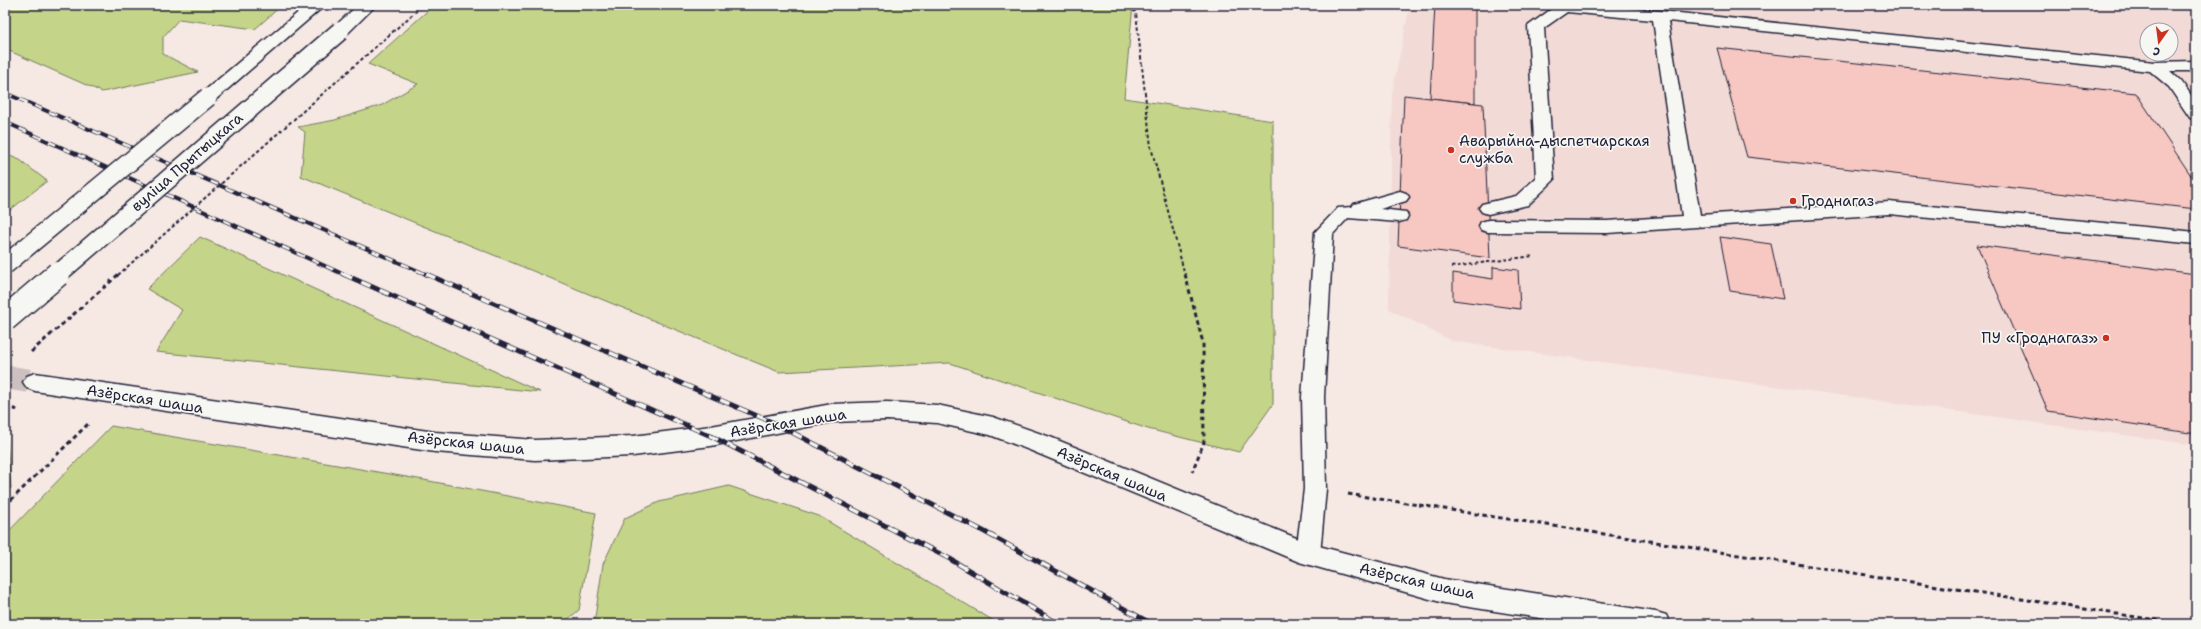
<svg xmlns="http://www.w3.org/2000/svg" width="2201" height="629" font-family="'Shantell Sans',sans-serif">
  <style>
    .built { fill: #f2dad6; fill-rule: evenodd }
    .green { fill: #c4d488; stroke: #737b62 }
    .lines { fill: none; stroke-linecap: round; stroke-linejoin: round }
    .stream { fill: #5a899c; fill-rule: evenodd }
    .building { fill: #f7c7c1; stroke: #22223b }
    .secondary-tunnel { stroke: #ccc0c1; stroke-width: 24; stroke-dasharray: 24 12; stroke-linecap: butt }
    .lane-casing { stroke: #22223b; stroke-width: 3 }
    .secondary-casing { stroke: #22223b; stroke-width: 3 }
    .primary-casing { stroke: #22223b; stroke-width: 3 }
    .path-far1 { stroke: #22223b; stroke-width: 2; stroke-dasharray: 3.5 2.5; stroke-linecap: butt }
    .path { stroke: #22223b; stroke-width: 3; stroke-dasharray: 4.5 3.5; stroke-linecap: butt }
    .lane { fill: #f6f6f2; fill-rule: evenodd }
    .secondary { fill: #f6f6f2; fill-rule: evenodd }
    .primary { fill: #f6f6f2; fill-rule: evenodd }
    .rail-far1-casing { stroke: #22223b; stroke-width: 4 }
    .rail-casing { stroke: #22223b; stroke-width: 5 }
    .rail-far1 { stroke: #f6f6f2; stroke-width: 2.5; stroke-dasharray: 8; stroke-linecap: butt }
    .rail { stroke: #f6f6f2; stroke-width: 3.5; stroke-dasharray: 10; stroke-linecap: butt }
    .primary-bridge-far1-casing { stroke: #22223b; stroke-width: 21; stroke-linecap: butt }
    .primary-bridge-casing { stroke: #22223b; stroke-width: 27; stroke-linecap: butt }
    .primary-bridge-far1 { stroke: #f6f6f2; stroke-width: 18 }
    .primary-bridge { stroke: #f6f6f2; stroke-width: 24 }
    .poi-dot { fill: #c8321e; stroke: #f6f6f2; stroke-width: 1.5 }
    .labels { text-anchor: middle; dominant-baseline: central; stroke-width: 3.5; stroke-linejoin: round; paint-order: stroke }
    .poi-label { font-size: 15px; fill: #22223b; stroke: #f6f6f2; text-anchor: start }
    .street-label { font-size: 15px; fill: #22223b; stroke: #f6f6f2 }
  </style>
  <rect width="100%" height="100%" fill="#f6e8e3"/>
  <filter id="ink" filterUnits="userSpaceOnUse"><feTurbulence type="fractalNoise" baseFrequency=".025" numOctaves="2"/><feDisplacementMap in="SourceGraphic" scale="8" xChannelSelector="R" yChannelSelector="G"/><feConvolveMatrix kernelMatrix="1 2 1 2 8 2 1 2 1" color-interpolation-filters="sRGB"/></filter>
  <g filter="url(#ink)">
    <!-- built -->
    <path class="built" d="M1410 5H2196V445L1452 341 1389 309 1392 94ZM2147 30H2171V54H2147Z"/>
    <!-- green -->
    <g class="green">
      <path d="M5 5H282L255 29 179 19 163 37V54L198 72 102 92 5 49Z"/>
      <path d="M434 5H1133L1124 98 1273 121V404L1239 452 1148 429 950 363 779 372 301 176 305 132 298 127 335 120 382 105 418 84 368 64Z"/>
      <path d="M5 154 20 160 47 181 5 214Z"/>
      <path d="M200 237 540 392 156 352 182 310 147 289Z"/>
      <path d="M5 419 11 488 5 493Z"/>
      <path d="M111 426 424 480 596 513 579 610 562 624H5V535Z"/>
      <path d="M729 486 819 516 999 624H594L603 564 625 518 659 502Z"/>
    </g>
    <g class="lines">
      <!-- stream -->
      <path class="stream" d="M5 5H15L5 10Z"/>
    </g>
    <!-- building -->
    <g class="building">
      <path d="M1435 5H1475V103L1430 98Z"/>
      <path d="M1717 48 2136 93 2196 183V209L1747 157Z"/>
      <path d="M1404 95 1483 104 1490 258 1398 246Z"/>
      <path d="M1720 237 1771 244 1783 299 1730 291Z"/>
      <path d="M1977 245 2196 274V434L2048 411Z"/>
      <path d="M1493 267 1518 270 1520 309 1453 300V273L1493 279Z"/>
    </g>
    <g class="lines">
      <!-- secondary-tunnel -->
      <path class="secondary-tunnel" d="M5 377 35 382"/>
      <!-- lane casing -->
      <g class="lane-casing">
        <g id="lane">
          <path d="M1557 5H1591L1660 11 2155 62 2196 61V71H2170L2181 81 2196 102V119L2190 118 2169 87 2150 71 1668 21 1700 215 1889 202 2196 232V244L1889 214 1607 233 1488 232 1481 230 1479 226 1481 222 1488 220 1607 221 1682 216 1653 20 1567 12 1544 28 1554 180 1528 205 1488 214 1482 212 1479 208 1482 204 1516 196 1536 178 1528 26Z"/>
          <path d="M1400 191 1406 193 1409 197 1406 201 1380 209 1406 212 1408 216 1406 220 1399 222 1348 218 1333 234 1324 397 1326 489 1320 554 1316 561 1308 564 1300 561 1296 554 1304 489 1302 397 1315 232 1338 208 1352 207 1354 204Z"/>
        </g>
      </g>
      <!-- secondary casing -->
      <g class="secondary-casing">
        <path id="secondary" d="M35 373 435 432 535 440 633 436 711 426 832 404 887 402 937 405 993 417 1050 437 1311 544 1444 579 1656 612 1666 615 1670 624H1578L1444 603 1299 562 1032 451 990 435 937 423 887 420 832 422 711 446 633 456 535 460 435 452 35 391 27 388 23 382 27 376Z"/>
      </g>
      <!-- primary casing -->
      <g class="primary-casing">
        <g id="primary">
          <path d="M307 5H325L214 101 208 102 202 101 199 97 202 93Z"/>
          <path d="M358 5H376L346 35H334L332 31 334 27Z"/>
        </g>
      </g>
      <!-- path-far1 -->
      <g class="path-far1">
        <path d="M1129 5 1136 13 1151 147 1185 275"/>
        <path d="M1451 267 1533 256"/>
        <path d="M118 275 423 5"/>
      </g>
      <!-- path -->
      <g class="path">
        <path d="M1185 274 1203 343 1204 442 1192 472"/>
        <path d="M31 352 119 274"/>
        <path d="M5 407 19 410"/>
        <path d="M1348 494 2181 624"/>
        <path d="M5 506 90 422"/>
      </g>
      <!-- lane -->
      <use href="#lane" class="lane"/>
      <!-- secondary -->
      <use href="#secondary" class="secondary"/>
      <!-- primary -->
      <use href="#primary" class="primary"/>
      <!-- rail-far1 casing -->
      <g class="rail-far1-casing">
        <g id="rail-far1">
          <path d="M5 93 428 275"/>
          <path d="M5 122 345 275"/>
        </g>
      </g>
      <!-- rail casing -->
      <g class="rail-casing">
        <g id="rail">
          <path d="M343 274 711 436 950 559 1059 624"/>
          <path d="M426 274 774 423 983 531 1152 624"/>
        </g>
      </g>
      <!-- rail-far1 -->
      <use href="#rail-far1" class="rail-far1"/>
      <!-- rail -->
      <use href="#rail" class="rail"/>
      <!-- primary-bridge-far1 casing -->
      <g class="primary-bridge-far1-casing">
        <g id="primary-bridge-far1">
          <path d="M5 265 208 97"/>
          <path d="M57 275 340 31"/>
        </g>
      </g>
      <!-- primary-bridge casing -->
      <g class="primary-bridge-casing">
        <path id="primary-bridge" d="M5 319 58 274"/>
      </g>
      <!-- primary-bridge-far1 -->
      <use href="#primary-bridge-far1" class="primary-bridge-far1"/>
      <!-- primary-bridge -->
      <use href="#primary-bridge" class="primary-bridge"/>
    </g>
  </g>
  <!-- markers -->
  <g class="poi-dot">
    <circle cx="1451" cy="150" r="4"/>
    <circle cx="1793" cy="201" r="4"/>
    <circle cx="2106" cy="338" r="4"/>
  </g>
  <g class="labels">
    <!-- poi labels -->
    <g class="poi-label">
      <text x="1459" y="141">Аварыйна-дыспетчарская<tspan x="1459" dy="17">служба</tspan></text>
      <text x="1801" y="201">Гроднагаз</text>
      <text x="2098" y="338" text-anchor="end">ПУ «Гроднагаз»</text>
    </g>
    <!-- street labels -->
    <g class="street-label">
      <text transform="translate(187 162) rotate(-41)">вуліца Прытыцкага</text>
      <text transform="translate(145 399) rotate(9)">Азёрская шаша</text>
      <text transform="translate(788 423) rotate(-9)">Азёрская шаша</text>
      <text transform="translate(466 443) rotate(6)">Азёрская шаша</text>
      <text transform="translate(1112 474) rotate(23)">Азёрская шаша</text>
      <text transform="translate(1417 581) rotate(13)">Азёрская шаша</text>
    </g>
  </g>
  <!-- margin -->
  <rect width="2201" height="629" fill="none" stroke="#f6f6f2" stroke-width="20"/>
  <rect x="10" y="10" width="2181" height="609" fill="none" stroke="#22223b" stroke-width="1.5" filter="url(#ink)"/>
  <!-- north arrow -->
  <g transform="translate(2159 42) rotate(194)"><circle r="19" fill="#f6f6f2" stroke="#a1a1a9"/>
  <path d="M0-3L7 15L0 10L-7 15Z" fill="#c8321e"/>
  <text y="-6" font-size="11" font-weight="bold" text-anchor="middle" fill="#22223b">С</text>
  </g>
</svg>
